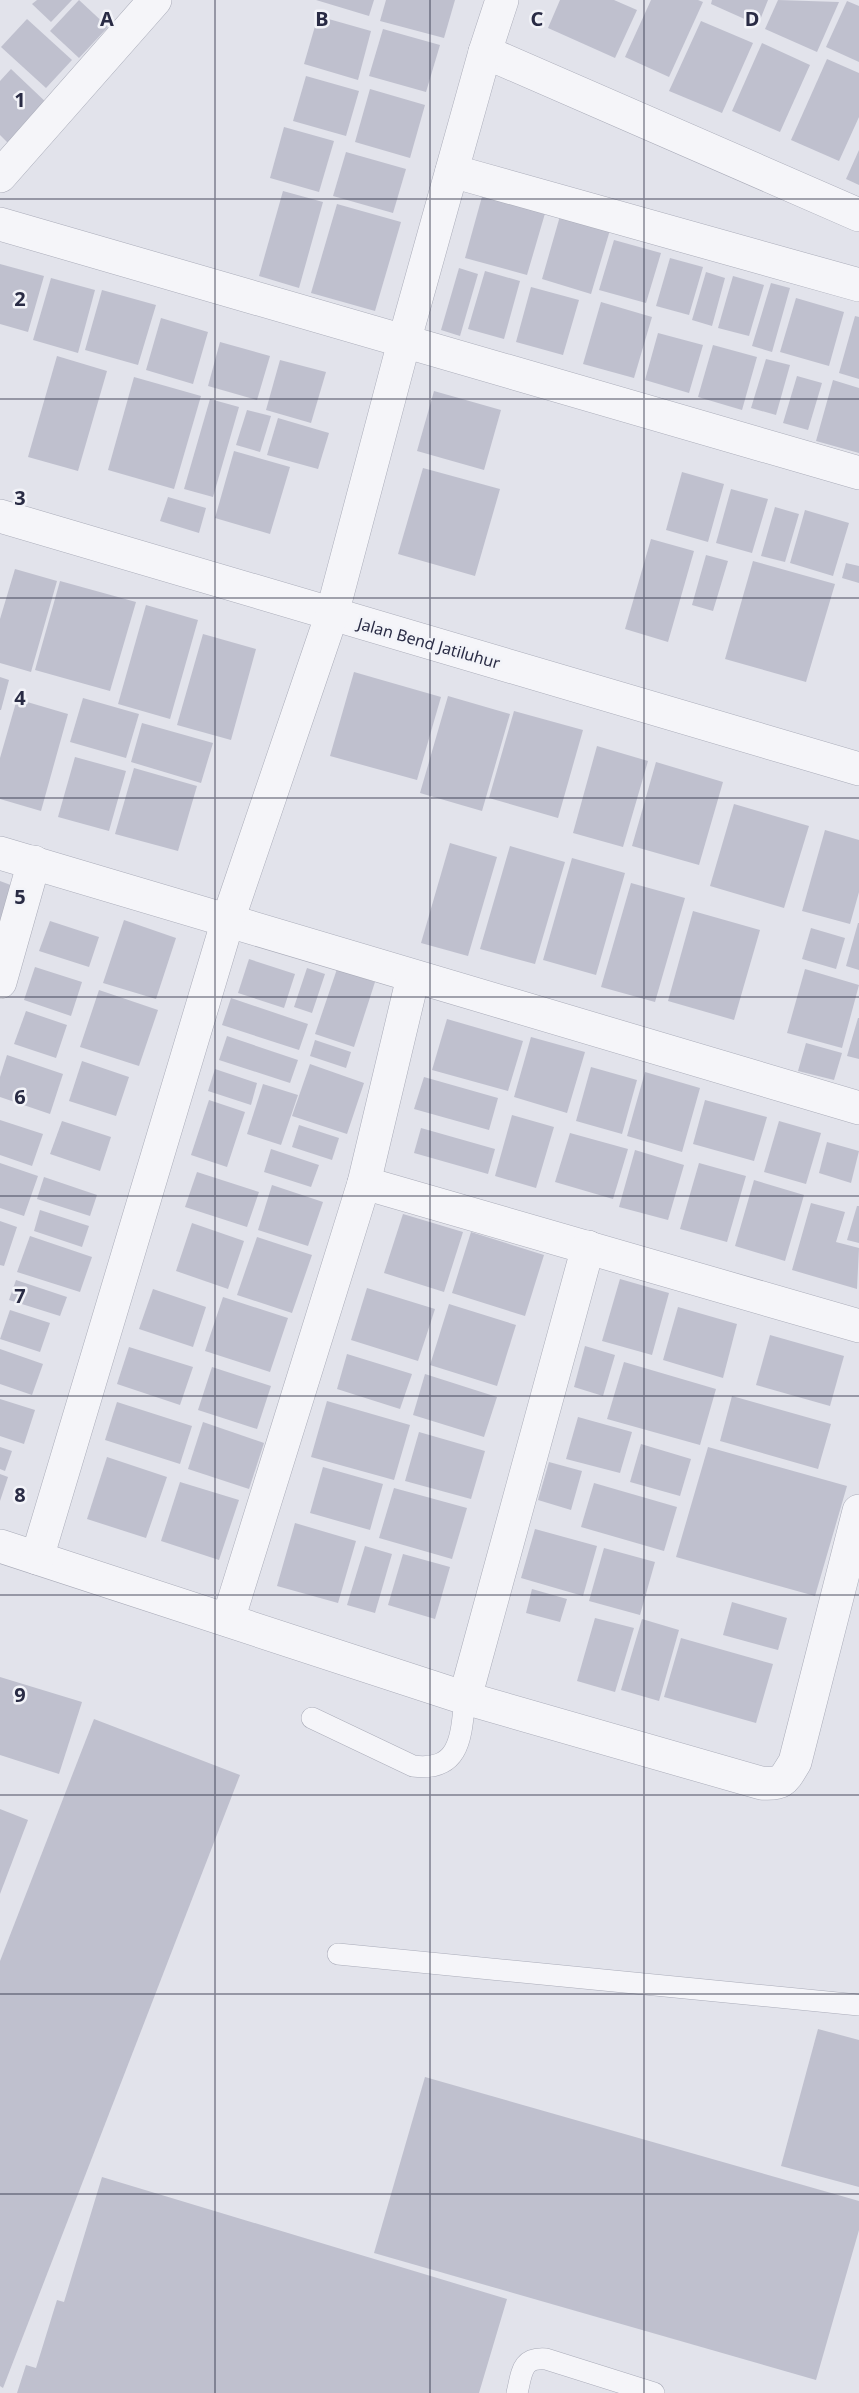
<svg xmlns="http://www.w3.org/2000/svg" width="859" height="2393" font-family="'Noto Sans',sans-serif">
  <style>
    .building { fill: #bfc0ce }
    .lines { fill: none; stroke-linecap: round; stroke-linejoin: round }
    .lane-casing { stroke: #aaacb9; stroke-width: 22 }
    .street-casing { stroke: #aaacb9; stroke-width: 34 }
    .lane { stroke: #f5f5f9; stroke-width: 21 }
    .street { stroke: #f5f5f9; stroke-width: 33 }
    .grid { fill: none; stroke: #292b44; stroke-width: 1.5; stroke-opacity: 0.55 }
    .labels { text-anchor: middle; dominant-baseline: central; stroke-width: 5; stroke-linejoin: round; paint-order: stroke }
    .street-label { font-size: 16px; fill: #292b44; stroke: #f2f3f8 }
    .grid-label { font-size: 20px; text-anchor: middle; font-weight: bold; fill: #292b44; stroke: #f2f3f8; stroke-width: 5; stroke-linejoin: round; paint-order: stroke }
  </style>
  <rect width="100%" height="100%" fill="#e2e3eb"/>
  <!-- building -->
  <g class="building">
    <path d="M37 0H72L51 22 32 4Z"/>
    <path d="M79 0 108 27 79 58 50 31Z"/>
    <path d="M316 0H374L369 16Z"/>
    <path d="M386 0H455L444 38 380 21Z"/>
    <path d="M560 0H614L637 10 615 58 548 28Z"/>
    <path d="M651 0H698L703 2 669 77 625 57Z"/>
    <path d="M712 0H768L758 25 711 4Z"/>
    <path d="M778 0 839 2 817 52 765 29Z"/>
    <path d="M847 1 859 6V62L826 47Z"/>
    <path d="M318 16 371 31 358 80 304 64Z"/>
    <path d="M27 19 72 60 46 88 1 47Z"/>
    <path d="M701 21 753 43 722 113 669 91Z"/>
    <path d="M383 29 440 45 426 92 369 76Z"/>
    <path d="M762 43 810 65 780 132 732 111Z"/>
    <path d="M827 59 859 73V117L839 161 791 140Z"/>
    <path d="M11 69 50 106 12 147 0 135V81Z"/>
    <path d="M306 76 359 91 346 136 293 121Z"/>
    <path d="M370 89 425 105 410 158 355 142Z"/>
    <path d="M284 127 334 141 319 192 270 178Z"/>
    <path d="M859 150V185L846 179Z"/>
    <path d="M346 152 406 169 393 213 333 196Z"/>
    <path d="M283 191 323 202 299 288 259 276Z"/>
    <path d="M483 193 546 210 527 275 465 258Z"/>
    <path d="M337 204 401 222 375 311 311 293Z"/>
    <path d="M560 216 610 230 591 294 542 279Z"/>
    <path d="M614 240 661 253 646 303 599 290Z"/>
    <path d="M670 258 703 267 689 315 656 306Z"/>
    <path d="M0 264 44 276 28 332 0 324Z"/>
    <path d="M459 268 478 274 460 336 441 330Z"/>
    <path d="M485 271 520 281 504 339 468 329Z"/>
    <path d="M706 272 725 278 712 326 692 320Z"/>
    <path d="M733 276 764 285 749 336 718 328Z"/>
    <path d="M51 278 95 290 78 353 33 340Z"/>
    <path d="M771 283 790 288 772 352 752 346Z"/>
    <path d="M531 287 579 300 563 355 516 342Z"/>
    <path d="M102 290 156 305 138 365 85 350Z"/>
    <path d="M796 298 844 312 829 366 780 352Z"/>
    <path d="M601 302 652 317 634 378 583 364Z"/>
    <path d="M855 316 859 317V379L839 373Z"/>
    <path d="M161 318 208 332 193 384 146 370Z"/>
    <path d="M658 333 703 345 689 393 645 380Z"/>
    <path d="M220 342 270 356 257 400 208 386Z"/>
    <path d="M713 345 757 357 742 410 698 397Z"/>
    <path d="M57 356 107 371 78 471 28 457Z"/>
    <path d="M766 359 790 365 776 415 751 408Z"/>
    <path d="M280 360 326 372 311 423 266 410Z"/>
    <path d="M797 376 822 383 808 430 783 423Z"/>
    <path d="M134 377 201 396 174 489 108 470Z"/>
    <path d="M833 380 859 388V453L816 441Z"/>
    <path d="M434 391 501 410 484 470 417 451Z"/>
    <path d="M210 399 239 407 213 497 184 489Z"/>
    <path d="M247 410 271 416 260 452 236 445Z"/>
    <path d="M278 418 329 433 318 469 267 455Z"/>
    <path d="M234 451 290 467 270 534 215 518Z"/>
    <path d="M423 468 500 489 475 576 398 554Z"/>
    <path d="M682 472 724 484 708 542 666 530Z"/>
    <path d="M731 489 768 499 752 553 716 543Z"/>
    <path d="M168 497 206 508 199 533 160 521Z"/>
    <path d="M775 507 799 514 785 562 761 556Z"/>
    <path d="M805 510 849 523 833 576 790 563Z"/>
    <path d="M651 539 694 551 668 642 625 629Z"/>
    <path d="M706 555 728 561 713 611 692 605Z"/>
    <path d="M753 561 835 584 806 682 725 659Z"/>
    <path d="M846 563 859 566V583L842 578Z"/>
    <path d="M15 569 57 581 31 672 0 663V619Z"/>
    <path d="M60 581 136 602 110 691 35 670Z"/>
    <path d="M146 605 198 620 170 719 118 704Z"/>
    <path d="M203 634 256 649 231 740 177 725Z"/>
    <path d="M354 672 441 697 417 780 330 756Z"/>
    <path d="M0 677 9 680 1 710H0Z"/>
    <path d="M448 696 510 714 482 811 420 793Z"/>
    <path d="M83 698 139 714 126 758 70 742Z"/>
    <path d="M17 699 68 714 41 811 0 799V758Z"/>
    <path d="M514 711 583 730 558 818 489 798Z"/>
    <path d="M142 723 213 743 201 783 131 762Z"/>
    <path d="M597 746 648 761 623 847 573 833Z"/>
    <path d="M75 757 126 771 109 831 58 817Z"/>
    <path d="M656 762 723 782 699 865 632 846Z"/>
    <path d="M134 768 197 786 178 851 115 834Z"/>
    <path d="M734 804 809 826 784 908 710 886Z"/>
    <path d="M825 830 859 840V892L850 924 802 911Z"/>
    <path d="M450 843 497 857 468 956 421 943Z"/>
    <path d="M510 846 565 862 535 964 480 949Z"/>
    <path d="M572 858 625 873 596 975 543 960Z"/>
    <path d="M0 881 16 887 0 935Z"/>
    <path d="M631 883 685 898 655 1002 601 987Z"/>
    <path d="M693 911 760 930 734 1020 668 1001Z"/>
    <path d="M124 920 176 938 156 999 103 983Z"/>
    <path d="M50 921 99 937 89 967 39 951Z"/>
    <path d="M858 923H859V970L846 966Z"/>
    <path d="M811 928 845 938 836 969 802 959Z"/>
    <path d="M249 959 295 974 284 1008 238 993Z"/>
    <path d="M35 967 82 982 71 1016 24 1000Z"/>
    <path d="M307 968 325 974 312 1013 294 1007Z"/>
    <path d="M337 969 375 982 354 1047 315 1034Z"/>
    <path d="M805 969 859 985 842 1048 787 1033Z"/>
    <path d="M99 990 158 1010 139 1066 80 1047Z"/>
    <path d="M231 998 308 1024 299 1050 222 1025Z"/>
    <path d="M26 1011 67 1025 56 1058 14 1044Z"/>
    <path d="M858 1018H859V1059L847 1056Z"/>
    <path d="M447 1019 523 1041 508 1091 432 1070Z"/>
    <path d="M227 1036 298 1060 290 1083 219 1060Z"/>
    <path d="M531 1037 585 1052 567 1113 514 1097Z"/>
    <path d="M315 1040 351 1052 346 1068 310 1056Z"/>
    <path d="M806 1043 842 1053 834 1080 798 1071Z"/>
    <path d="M7 1055 63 1074 50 1114 0 1097V1077Z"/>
    <path d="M82 1061 129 1077 116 1116 69 1101Z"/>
    <path d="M310 1064 364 1083 347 1134 292 1116Z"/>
    <path d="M591 1067 637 1080 622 1134 576 1121Z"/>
    <path d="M215 1069 257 1083 251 1105 208 1091Z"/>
    <path d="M645 1072 700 1088 682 1152 627 1136Z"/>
    <path d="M424 1077 498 1098 489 1130 414 1109Z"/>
    <path d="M263 1084 298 1095 281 1145 247 1134Z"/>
    <path d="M209 1100 245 1112 227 1167 191 1155Z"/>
    <path d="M705 1100 767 1117 754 1161 693 1144Z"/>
    <path d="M512 1115 554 1127 536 1188 495 1176Z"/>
    <path d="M0 1120 43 1134 32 1166 0 1155Z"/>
    <path d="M62 1121 111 1137 100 1171 50 1154Z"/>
    <path d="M779 1121 821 1133 806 1184 764 1172Z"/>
    <path d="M299 1125 339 1138 332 1160 292 1147Z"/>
    <path d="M421 1128 495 1149 488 1174 414 1153Z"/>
    <path d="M570 1133 628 1149 613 1199 555 1182Z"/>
    <path d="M827 1142 859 1151 851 1183 819 1173Z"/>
    <path d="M271 1149 319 1165 311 1187 264 1172Z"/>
    <path d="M635 1150 684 1165 668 1220 619 1207Z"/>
    <path d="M0 1163 38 1176 24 1216 0 1208Z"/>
    <path d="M699 1163 746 1176 727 1242 680 1229Z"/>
    <path d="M197 1172 259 1192 247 1227 185 1207Z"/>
    <path d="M44 1177 97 1195 90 1216 37 1199Z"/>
    <path d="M754 1180 804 1195 785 1261 735 1246Z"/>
    <path d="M272 1185 323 1202 308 1246 258 1230Z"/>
    <path d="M811 1203 845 1212 836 1242 859 1248 857 1289 792 1270Z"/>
    <path d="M857 1206H859V1243L847 1240Z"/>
    <path d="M40 1210 89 1226 82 1247 34 1231Z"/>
    <path d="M403 1214 463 1232 444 1292 384 1273Z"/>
    <path d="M0 1221 17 1227 4 1266 0 1265Z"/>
    <path d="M192 1223 244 1241 228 1289 176 1271Z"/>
    <path d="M471 1232 544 1255 525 1316 452 1293Z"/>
    <path d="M30 1236 92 1257 80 1292 17 1272Z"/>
    <path d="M257 1237 312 1255 292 1313 237 1295Z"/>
    <path d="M620 1279 669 1293 652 1355 602 1341Z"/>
    <path d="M16 1280 67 1297 60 1316 9 1300Z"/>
    <path d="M367 1288 435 1309 418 1361 351 1340Z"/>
    <path d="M153 1289 206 1307 193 1347 139 1329Z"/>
    <path d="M223 1297 288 1318 270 1372 205 1351Z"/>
    <path d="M449 1304 516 1325 497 1386 430 1365Z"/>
    <path d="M678 1307 737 1324 723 1378 663 1360Z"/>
    <path d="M10 1310 50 1323 40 1352 0 1339Z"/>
    <path d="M770 1335 844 1356 830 1406 756 1385Z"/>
    <path d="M585 1346 615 1355 603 1396 574 1387Z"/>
    <path d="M129 1347 193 1367 180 1405 117 1384Z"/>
    <path d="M0 1349 43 1364 32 1395 0 1384Z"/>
    <path d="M347 1354 412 1374 400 1409 337 1389Z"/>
    <path d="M624 1362 716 1389 700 1445 607 1419Z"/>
    <path d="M212 1367 271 1386 257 1429 198 1410Z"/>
    <path d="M425 1374 497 1397 484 1437 413 1415Z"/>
    <path d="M732 1396 831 1424 818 1469 720 1441Z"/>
    <path d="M0 1399 35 1410 24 1444 0 1436Z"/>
    <path d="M327 1401 410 1425 394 1480 311 1457Z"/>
    <path d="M117 1402 192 1426 180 1464 105 1440Z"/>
    <path d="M578 1417 632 1432 620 1473 566 1459Z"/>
    <path d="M203 1422 264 1443 249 1489 188 1469Z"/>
    <path d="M419 1432 485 1451 471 1499 405 1481Z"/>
    <path d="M641 1444 691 1459 680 1496 630 1482Z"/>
    <path d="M0 1447 12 1451 5 1471 0 1469Z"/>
    <path d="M708 1447 847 1486 815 1596 676 1557Z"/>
    <path d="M107 1457 167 1477 146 1538 87 1519Z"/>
    <path d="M549 1462 582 1471 571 1510 538 1500Z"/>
    <path d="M323 1467 383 1484 370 1530 310 1513Z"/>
    <path d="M0 1474 8 1477 0 1501Z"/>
    <path d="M180 1482 239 1500 219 1560 161 1541Z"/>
    <path d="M594 1483 677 1507 664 1551 581 1527Z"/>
    <path d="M394 1488 467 1508 452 1559 379 1538Z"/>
    <path d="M295 1523 356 1541 338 1603 277 1586Z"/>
    <path d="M535 1529 597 1546 583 1596 521 1578Z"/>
    <path d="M365 1546 392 1554 375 1613 347 1605Z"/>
    <path d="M604 1548 655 1562 640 1615 589 1601Z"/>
    <path d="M403 1554 450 1567 435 1619 388 1605Z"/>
    <path d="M532 1589 567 1599 560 1622 526 1613Z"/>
    <path d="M732 1602 787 1618 778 1650 723 1635Z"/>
    <path d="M595 1618 634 1628 615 1692 577 1681Z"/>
    <path d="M642 1619 679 1630 659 1701 621 1690Z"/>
    <path d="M681 1638 773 1664 756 1723 664 1697Z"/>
    <path d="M0 1677 82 1702 59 1774 0 1755Z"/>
    <path d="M94 1719 240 1775 3 2388 0 2386V1961Z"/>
    <path d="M0 1809 28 1820 0 1894Z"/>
    <path d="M818 2029 859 2040V2187L781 2166Z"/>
    <path d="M425 2077 859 2201V2230L816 2380 374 2253Z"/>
    <path d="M102 2177 507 2299 479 2393H17L26 2365 36 2368 57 2300 64 2302Z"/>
  </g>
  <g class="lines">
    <!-- lane casing -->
    <g class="lane-casing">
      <g id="lane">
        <path d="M312 1718 413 1766C461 1772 461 1736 465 1698"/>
        <path d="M338 1954 859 2005"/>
        <path d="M517 2393C522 2373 521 2357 546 2359L654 2393"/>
      </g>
    </g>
    <!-- street casing -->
    <g class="street-casing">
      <g id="street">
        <path d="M485 52 859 215"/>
        <path d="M452 171 859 285"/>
        <path d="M0 176 155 0"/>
        <path d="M0 224 859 473"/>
        <path d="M0 516 859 769"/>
        <path d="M0 853 859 1108"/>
        <path d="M0 982 34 862"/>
        <path d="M364 1183 859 1326"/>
        <path d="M0 1546 465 1698 761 1783C783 1785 784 1780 795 1762L859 1511"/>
        <path d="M37 1558 228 920 332 614 404 342 485 52 502 0"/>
        <path d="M228 1620 364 1183 413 977"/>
        <path d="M465 1698 588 1247"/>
      </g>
    </g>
    <!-- lane -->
    <use href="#lane" class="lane"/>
    <!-- street -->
    <use href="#street" class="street"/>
  </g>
  <!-- grid -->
  <path class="grid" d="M215 0V2393M430 0V2393M644 0V2393M0 199H859M0 399H859M0 598H859M0 798H859M0 997H859M0 1196H859M0 1396H859M0 1595H859M0 1795H859M0 1994H859M0 2194H859"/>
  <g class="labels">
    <!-- street labels -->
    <g class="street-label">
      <text transform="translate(429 643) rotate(16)">Jalan Bend Jatiluhur</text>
    </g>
  </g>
  <g class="grid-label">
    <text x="107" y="26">A</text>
    <text x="322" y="26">B</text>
    <text x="537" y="26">C</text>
    <text x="752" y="26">D</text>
    <text x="20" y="107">1</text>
    <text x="20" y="306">2</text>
    <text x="20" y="505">3</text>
    <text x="20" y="705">4</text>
    <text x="20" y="904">5</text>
    <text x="20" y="1104">6</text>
    <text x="20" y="1303">7</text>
    <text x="20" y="1502">8</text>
    <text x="20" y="1702">9</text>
  </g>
</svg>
